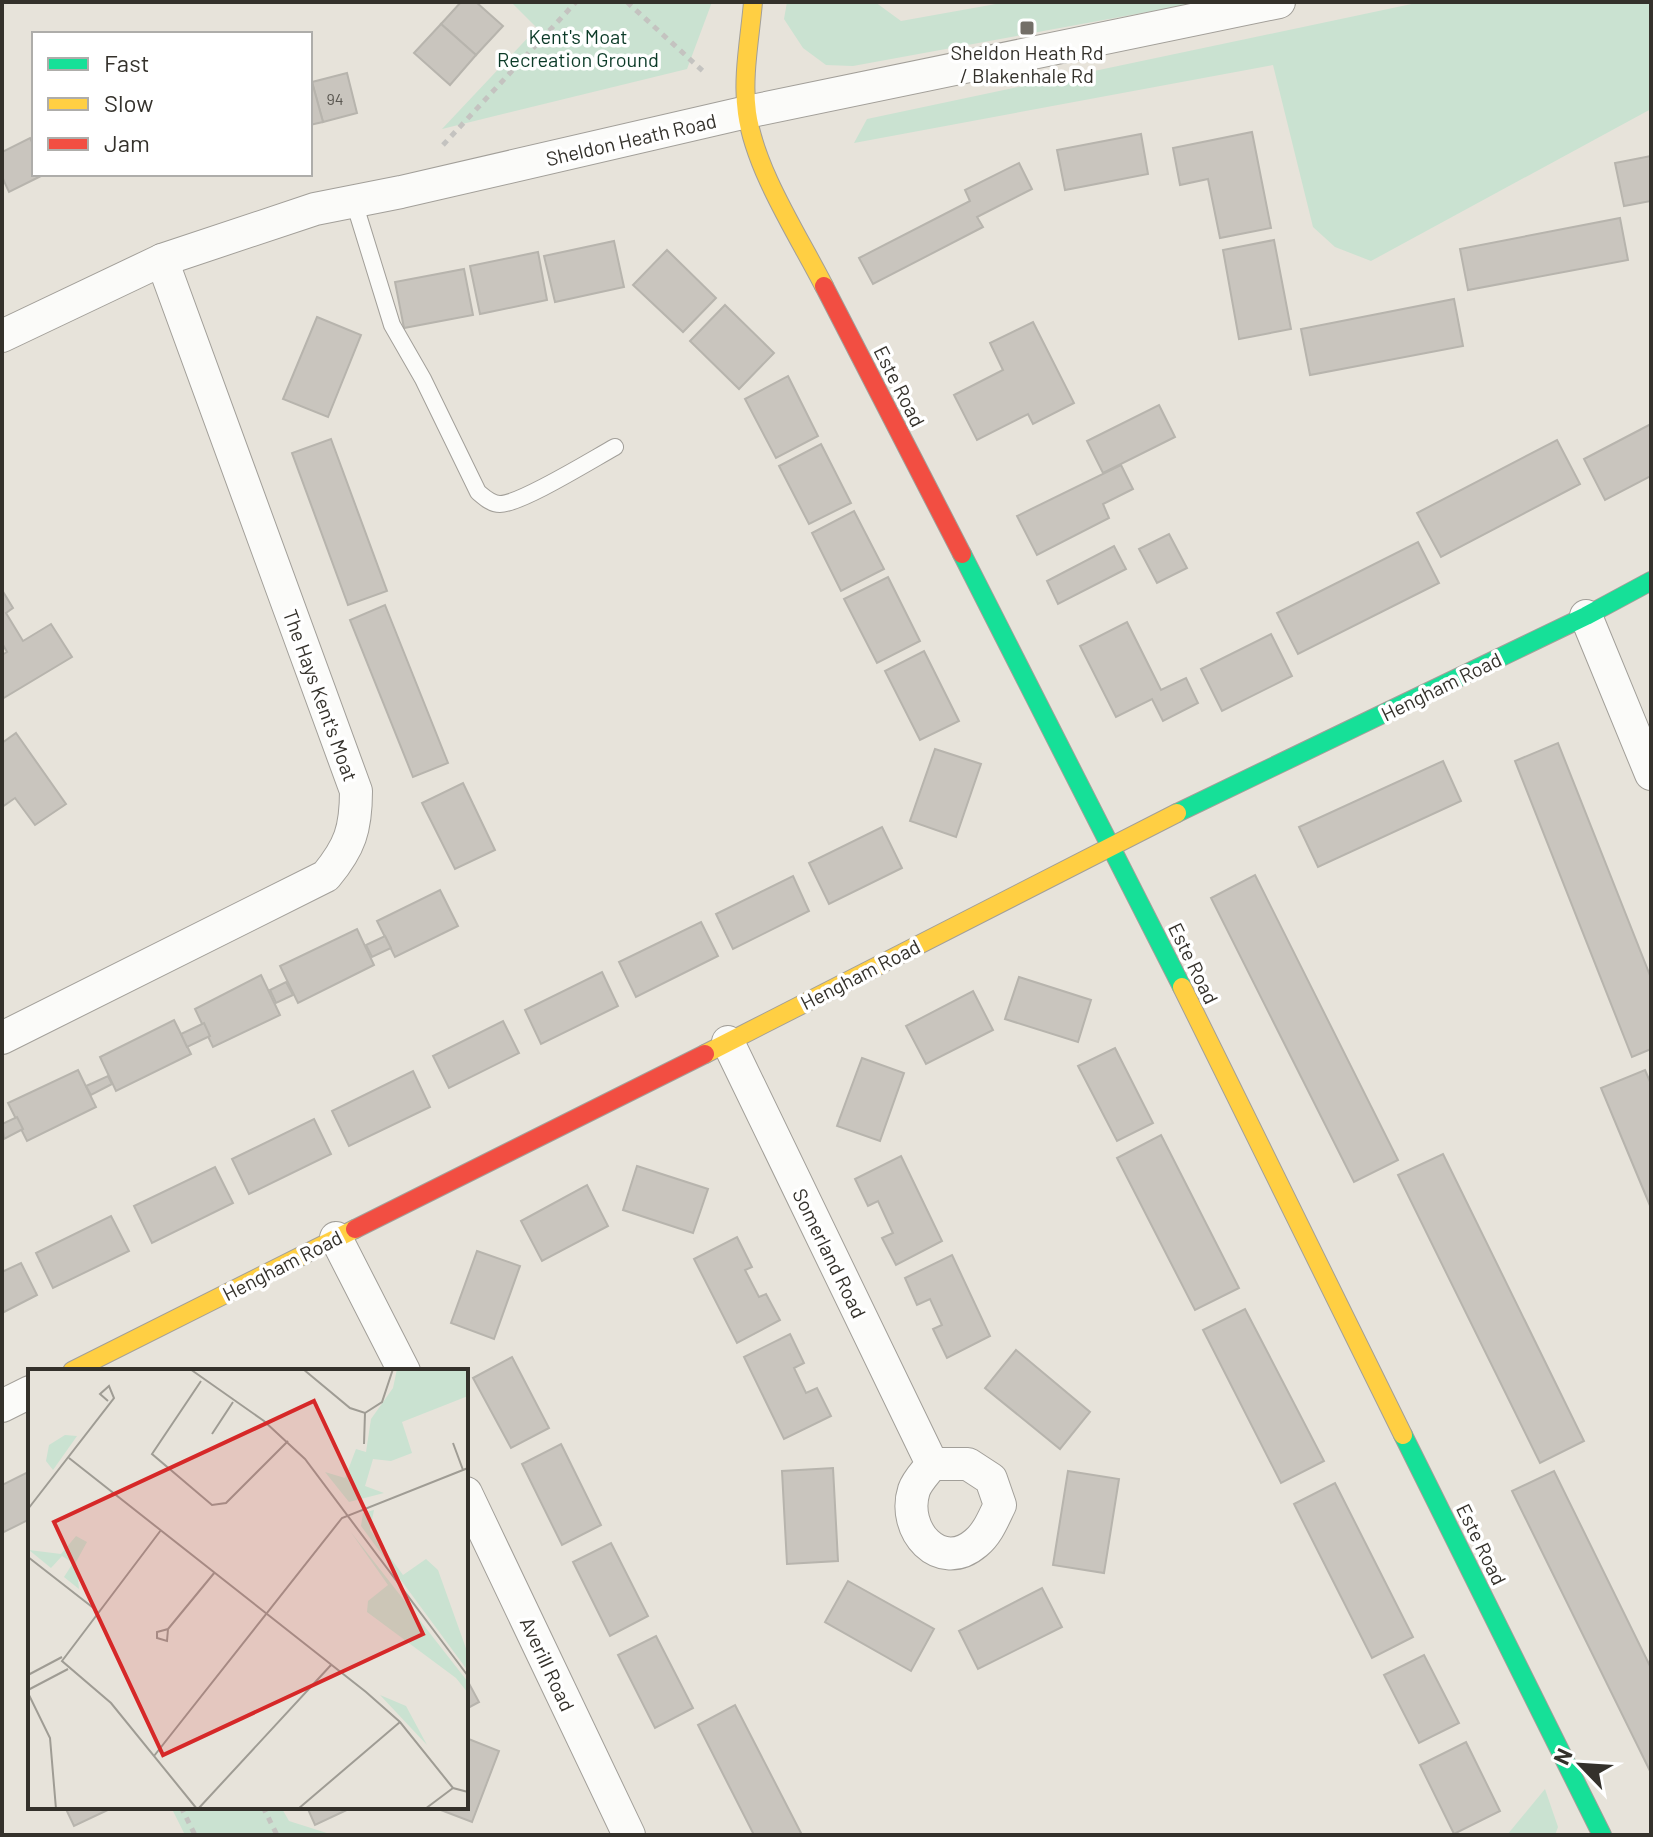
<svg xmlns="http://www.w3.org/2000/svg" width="1653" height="1837" font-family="Barlow,sans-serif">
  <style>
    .green { fill: #cae2d1 }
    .building { fill: #c9c5be; stroke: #b7b4ad; stroke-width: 2 }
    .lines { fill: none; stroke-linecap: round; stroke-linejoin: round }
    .lane-casing { stroke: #a29f99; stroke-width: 18 }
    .street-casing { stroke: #a29f99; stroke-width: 34 }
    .fast-casing { stroke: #a29f99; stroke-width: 20 }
    .slow-casing { stroke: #a29f99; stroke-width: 20 }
    .jam-casing { stroke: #a29f99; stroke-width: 20 }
    .path { stroke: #c4c3c0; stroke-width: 5; stroke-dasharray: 6 6; stroke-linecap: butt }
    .lane { stroke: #fbfbf9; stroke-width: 16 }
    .street { stroke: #fbfbf9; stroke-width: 32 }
    .fast { stroke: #16e098; stroke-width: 18 }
    .slow { stroke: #ffcf43; stroke-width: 18 }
    .jam { stroke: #f24e42; stroke-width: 18 }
    .poi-dot { fill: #736f68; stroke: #fff; stroke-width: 3 }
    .labels { text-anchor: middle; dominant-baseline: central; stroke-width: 7; stroke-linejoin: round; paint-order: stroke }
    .number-label { font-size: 16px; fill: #595650 }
    .park-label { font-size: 20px; fill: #0c3b28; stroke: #fff }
    .poi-label { font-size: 20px; fill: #34312b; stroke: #fff }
    .street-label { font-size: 20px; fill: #34312b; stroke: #fff }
    .inset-road { fill: none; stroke: #9f9c94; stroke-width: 2 }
    .view { fill: #d62828; fill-opacity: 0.15; stroke: #d62828; stroke-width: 4 }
    .inset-edge { fill: none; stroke: #34312b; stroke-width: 4 }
  </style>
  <rect width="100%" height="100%" fill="#e7e3da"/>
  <!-- green -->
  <g class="green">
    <path d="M511 2H712L687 69 442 129 537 28Z"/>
    <path d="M787 2H875L901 21 1007 2H1202L853 66 826 65 803 48 784 19Z"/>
    <path d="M1421 2H1651V109L1371 261 1335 247 1313 227 1273 65 854 143 867 119Z"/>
    <path d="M1545 1789 1558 1827 1555 1835H1507Z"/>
    <path d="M171 1807H281L289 1821 333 1835H185Z"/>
  </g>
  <!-- building -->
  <g class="building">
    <path d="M461 2H476L503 26 476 55 441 24Z"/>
    <path d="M441 24 476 55 450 85 414 53Z"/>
    <path d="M347 73 357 113 323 122 312 82Z"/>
    <path d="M310 82H312L323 122 310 125Z"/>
    <path d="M1252 132 1271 228 1220 238 1208 179 1180 185 1173 148Z"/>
    <path d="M1141 134 1148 174 1065 190 1057 150Z"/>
    <path d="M30 138 34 146V174H45L9 192 2 177V152Z"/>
    <path d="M1651 156V201L1624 206 1615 163Z"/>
    <path d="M1019 163 1032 189 977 217 983 227 873 284 859 258 970 201 965 190Z"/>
    <path d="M1620 218 1628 260 1468 290 1460 249Z"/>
    <path d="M1274 240 1291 329 1239 339 1223 250Z"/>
    <path d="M614 241 624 287 555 302 544 256Z"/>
    <path d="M667 250 716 298 683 332 633 285Z"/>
    <path d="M538 252 547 300 480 314 470 266Z"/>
    <path d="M464 269 473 315 404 328 395 282Z"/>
    <path d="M1454 299 1463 346 1310 375 1301 329Z"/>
    <path d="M725 305 774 353 739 389 690 341Z"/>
    <path d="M317 317 361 335 328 417 283 399Z"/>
    <path d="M1033 322 1074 403 1033 424 1028 414 977 440 954 395 1003 370 990 343Z"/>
    <path d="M788 376 818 436 776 458 745 399Z"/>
    <path d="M1159 405 1175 437 1103 473 1087 441Z"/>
    <path d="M1651 424V476L1605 500 1584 459Z"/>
    <path d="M331 439 387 591 348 605 292 453Z"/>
    <path d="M1557 440 1580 484 1441 557 1417 513Z"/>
    <path d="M821 444 851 503 809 524 779 466Z"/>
    <path d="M1121 465 1133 489 1103 504 1109 518 1037 555 1017 516Z"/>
    <path d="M854 511 884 569 841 591 812 533Z"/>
    <path d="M1169 534 1187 568 1157 583 1139 549Z"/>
    <path d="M1418 542 1439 583 1298 654 1277 613Z"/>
    <path d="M1114 546 1126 569 1058 604 1047 581Z"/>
    <path d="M888 577 920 641 877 663 844 599Z"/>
    <path d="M2 590 13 608 6 613 23 641 51 624 72 657 2 699V655L7 652 2 643Z"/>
    <path d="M385 605 448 763 413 777 350 620Z"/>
    <path d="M1127 622 1161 690 1186 678 1198 703 1163 721 1152 699 1116 717 1080 646Z"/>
    <path d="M1271 634 1292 676 1222 711 1201 669Z"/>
    <path d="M924 651 959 721 920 740 885 671Z"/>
    <path d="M16 733 66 804 35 825 15 798 2 807V743Z"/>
    <path d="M1558 743 1651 978V1049L1632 1057 1515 761Z"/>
    <path d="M935 749 981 764 956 837 910 821Z"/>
    <path d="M1443 761 1461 801 1318 867 1299 827Z"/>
    <path d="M463 783 495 850 455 869 422 803Z"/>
    <path d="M882 827 902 868 829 904 809 863Z"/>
    <path d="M1255 875 1398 1160 1354 1182 1211 898Z"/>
    <path d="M793 876 809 911 733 949 716 914Z"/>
    <path d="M440 890 458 926 395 957 377 921Z"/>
    <path d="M701 922 718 956 636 997 619 962Z"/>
    <path d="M357 929 374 965 298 1003 280 966Z"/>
    <path d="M385 936 391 948 372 957 366 945Z"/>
    <path d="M602 972 618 1006 541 1044 525 1010Z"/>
    <path d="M261 975 280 1015 213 1047 195 1009Z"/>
    <path d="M1019 977 1091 1000 1078 1042 1005 1019Z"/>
    <path d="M286 982 293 995 276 1003 270 990Z"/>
    <path d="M973 991 993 1030 926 1064 906 1026Z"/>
    <path d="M174 1020 191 1054 116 1091 100 1057Z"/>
    <path d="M503 1021 519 1053 449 1088 433 1056Z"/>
    <path d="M204 1023 210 1036 187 1047 181 1034Z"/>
    <path d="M1115 1048 1153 1123 1117 1141 1078 1066Z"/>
    <path d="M862 1058 904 1073 880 1141 837 1126Z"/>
    <path d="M78 1070 96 1107 27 1141 8 1103Z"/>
    <path d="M1645 1070 1651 1084V1208L1601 1088Z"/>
    <path d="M413 1071 430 1107 349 1146 332 1111Z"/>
    <path d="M108 1076 112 1084 91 1095 86 1086Z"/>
    <path d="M17 1117 23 1129 4 1139 2 1124Z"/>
    <path d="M314 1119 331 1154 249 1194 232 1159Z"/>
    <path d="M1161 1135 1239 1288 1195 1310 1117 1158Z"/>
    <path d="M1443 1154 1584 1441 1540 1463 1398 1175Z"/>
    <path d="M901 1156 942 1241 896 1265 882 1238 893 1233 878 1201 868 1206 855 1179Z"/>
    <path d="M637 1166 708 1189 693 1233 623 1210Z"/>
    <path d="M215 1167 233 1203 152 1243 134 1206Z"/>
    <path d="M587 1185 608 1226 542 1261 521 1221Z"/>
    <path d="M111 1216 129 1251 53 1288 36 1253Z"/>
    <path d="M737 1237 752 1267 745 1270 759 1297 766 1294 780 1320 737 1343 694 1259Z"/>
    <path d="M477 1251 520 1266 494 1339 451 1323Z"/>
    <path d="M952 1255 990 1336 947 1358 933 1329 942 1325 930 1299 917 1305 905 1278Z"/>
    <path d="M21 1263 37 1295 2 1313V1272Z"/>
    <path d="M1245 1309 1324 1461 1281 1483 1203 1330Z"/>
    <path d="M790 1334 804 1363 794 1368 806 1393 817 1388 831 1416 784 1439 744 1357Z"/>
    <path d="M1016 1350 1090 1412 1060 1449 985 1388Z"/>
    <path d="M512 1357 549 1428 511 1448 473 1378Z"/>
    <path d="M561 1444 601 1525 562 1545 522 1464Z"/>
    <path d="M833 1468 838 1561 787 1564 782 1471Z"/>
    <path d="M30 1471V1519L2 1533V1485Z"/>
    <path d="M1068 1471 1119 1479 1104 1573 1053 1565Z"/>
    <path d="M1554 1471 1651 1668V1773L1512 1491Z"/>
    <path d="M1335 1483 1413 1637 1372 1658 1294 1504Z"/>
    <path d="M611 1543 648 1616 610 1636 573 1562Z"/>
    <path d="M848 1581 934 1629 911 1671 825 1622Z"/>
    <path d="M1042 1588 1062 1627 978 1669 959 1631Z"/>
    <path d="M656 1636 693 1708 655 1728 618 1655Z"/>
    <path d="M1424 1655 1459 1723 1419 1743 1384 1675Z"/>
    <path d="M466 1678 479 1702 466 1709Z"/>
    <path d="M735 1705 802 1835H754L698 1725Z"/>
    <path d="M466 1738 499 1751 472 1822 433 1807H466Z"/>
    <path d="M1466 1742 1500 1811 1454 1834 1420 1765Z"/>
    <path d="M65 1807H114L74 1826Z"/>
    <path d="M307 1807H353L315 1825Z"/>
  </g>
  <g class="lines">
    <!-- lane casing -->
    <g class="lane-casing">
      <path id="lane" d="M354 202 392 325 423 379 478 492C484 497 491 504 500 504 521 504 593 459 615 447"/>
    </g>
    <!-- street casing -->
    <g class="street-casing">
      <g id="street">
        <path d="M2 336 162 260 315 209 401 192 747 112 1279 2"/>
        <path d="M1586 616 1651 774"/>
        <path d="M2 1038 326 876C350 847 356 829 356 791L162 260"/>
        <path d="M728 1042 932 1464C926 1472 917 1481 914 1490 901 1530 940 1574 976 1543 988 1533 993 1519 1000 1505L991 1479 968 1464H932"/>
        <path d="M336 1238 404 1371"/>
        <path d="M2 1406 30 1392"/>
        <path d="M466 1493 629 1835"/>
      </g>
    </g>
    <!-- fast casing -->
    <g class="fast-casing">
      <g id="fast">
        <path d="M962 554 1182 987"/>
        <path d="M1177 813 1586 616 1651 581"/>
        <path d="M1403 1435 1602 1835"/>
      </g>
    </g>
    <!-- slow casing -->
    <g class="slow-casing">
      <g id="slow">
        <path d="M753 2C750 38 742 77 747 113 755 170 798 235 824 286"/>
        <path d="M1182 987 1403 1435"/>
        <path d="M705 1054 1177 813"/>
        <path d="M72 1371 355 1229"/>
      </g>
    </g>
    <!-- jam casing -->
    <g class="jam-casing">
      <g id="jam">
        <path d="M824 286 962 554"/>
        <path d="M355 1229 705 1054"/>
      </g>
    </g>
    <!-- path -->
    <g class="path">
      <path d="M627 2 705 73"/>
      <path d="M443 145 576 2"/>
      <path d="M181 1807 195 1835"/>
      <path d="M263 1807 277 1835"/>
    </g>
    <!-- lane -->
    <use href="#lane" class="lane"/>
    <!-- street -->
    <use href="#street" class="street"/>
    <!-- fast -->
    <use href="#fast" class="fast"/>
    <!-- slow -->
    <use href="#slow" class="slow"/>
    <!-- jam -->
    <use href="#jam" class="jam"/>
  </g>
  <!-- markers -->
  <rect class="poi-dot" x="1019" y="20" width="16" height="16" rx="4"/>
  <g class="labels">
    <!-- number labels -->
    <g class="number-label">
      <text x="335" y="98">94</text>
    </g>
    <!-- park labels -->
    <g class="park-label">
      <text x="578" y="36">Kent's Moat<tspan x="578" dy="23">Recreation Ground</tspan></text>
    </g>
    <!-- poi labels -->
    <g class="poi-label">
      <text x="1027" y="52">Sheldon Heath Rd<tspan x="1027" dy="23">/ Blakenhale Rd</tspan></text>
    </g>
    <!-- street labels -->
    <g class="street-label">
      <text transform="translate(631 139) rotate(-13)">Sheldon Heath Road</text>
      <text transform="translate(900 386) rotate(63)">Este Road</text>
      <text transform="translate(1441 686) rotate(-26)">Hengham Road</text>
      <text transform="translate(321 695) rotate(70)">The Hays Kent's Moat</text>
      <text transform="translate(1194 963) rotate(64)">Este Road</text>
      <text transform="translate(860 974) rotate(-27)">Hengham Road</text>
      <text transform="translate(830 1253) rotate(64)">Somerland Road</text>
      <text transform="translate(282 1265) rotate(-27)">Hengham Road</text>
      <text transform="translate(1482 1544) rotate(64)">Este Road</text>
      <text transform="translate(548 1664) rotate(65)">Averill Road</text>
    </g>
  </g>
  <!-- overview -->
  <g transform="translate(28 1369)">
    <rect width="440" height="440" fill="#e7e3da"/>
    <path d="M369 0H440V27L374 53 384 84 363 92 345 90 337 117 356 124 321 133 297 103 317 109 328 80 338 83 343 50 365 19ZM37 66 49 67 25 101 18 92 21 76ZM346 141 342 161 375 206 398 190 410 201 440 285V302L333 157 335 144ZM322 162 440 313V324L428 309 339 243 340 232 360 216ZM48 167 59 173 48 193 51 220 36 208 45 194 34 187 23 199 1 181 33 185ZM352 326 378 337 399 376Z" fill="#cae2d1"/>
    <path class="inset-road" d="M162 0 236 52 277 90 440 307M275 0 322 39 337 44 354 33 365 0M173 12 124 85 184 136 198 134 260 72M184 65 205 33M425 74 435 101M336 75 337 44M41 89 338 323 372 353 425 419 440 423M0 140 86 29 81 17 72 25 80 32M133 161 34 292 83 334 169 440M0 188 68 241M140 260 139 272 129 269V263L140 260 187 203M0 306 34 288M0 321 40 300M0 324 22 369 28 440M126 387 314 149 440 99M170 440 303 296M270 440 372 353M397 440 425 419"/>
    <path class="view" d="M286 32 395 265 135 386 26 153Z"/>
    <rect width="440" height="440" class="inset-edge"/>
  </g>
  <!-- border -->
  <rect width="1653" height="1837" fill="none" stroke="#34312b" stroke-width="8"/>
  <!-- legend -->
  <rect x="32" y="32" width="280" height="144" fill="#ffffff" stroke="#aeadaa" stroke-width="2"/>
  <rect x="48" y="58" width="40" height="12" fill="#16e098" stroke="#aeadaa" stroke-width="2"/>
  <text x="104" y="72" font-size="24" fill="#34312b">Fast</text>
  <rect x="48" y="98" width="40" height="12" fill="#ffcf43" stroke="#aeadaa" stroke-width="2"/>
  <text x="104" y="112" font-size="24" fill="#34312b">Slow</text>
  <rect x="48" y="138" width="40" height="12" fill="#f24e42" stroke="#aeadaa" stroke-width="2"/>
  <text x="104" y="152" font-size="24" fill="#34312b">Jam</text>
  <!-- north arrow -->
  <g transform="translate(1581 1765) rotate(295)" stroke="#ffffff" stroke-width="6" paint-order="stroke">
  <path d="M0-6L14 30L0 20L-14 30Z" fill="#34312b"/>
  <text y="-12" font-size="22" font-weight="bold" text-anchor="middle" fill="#34312b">N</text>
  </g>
</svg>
